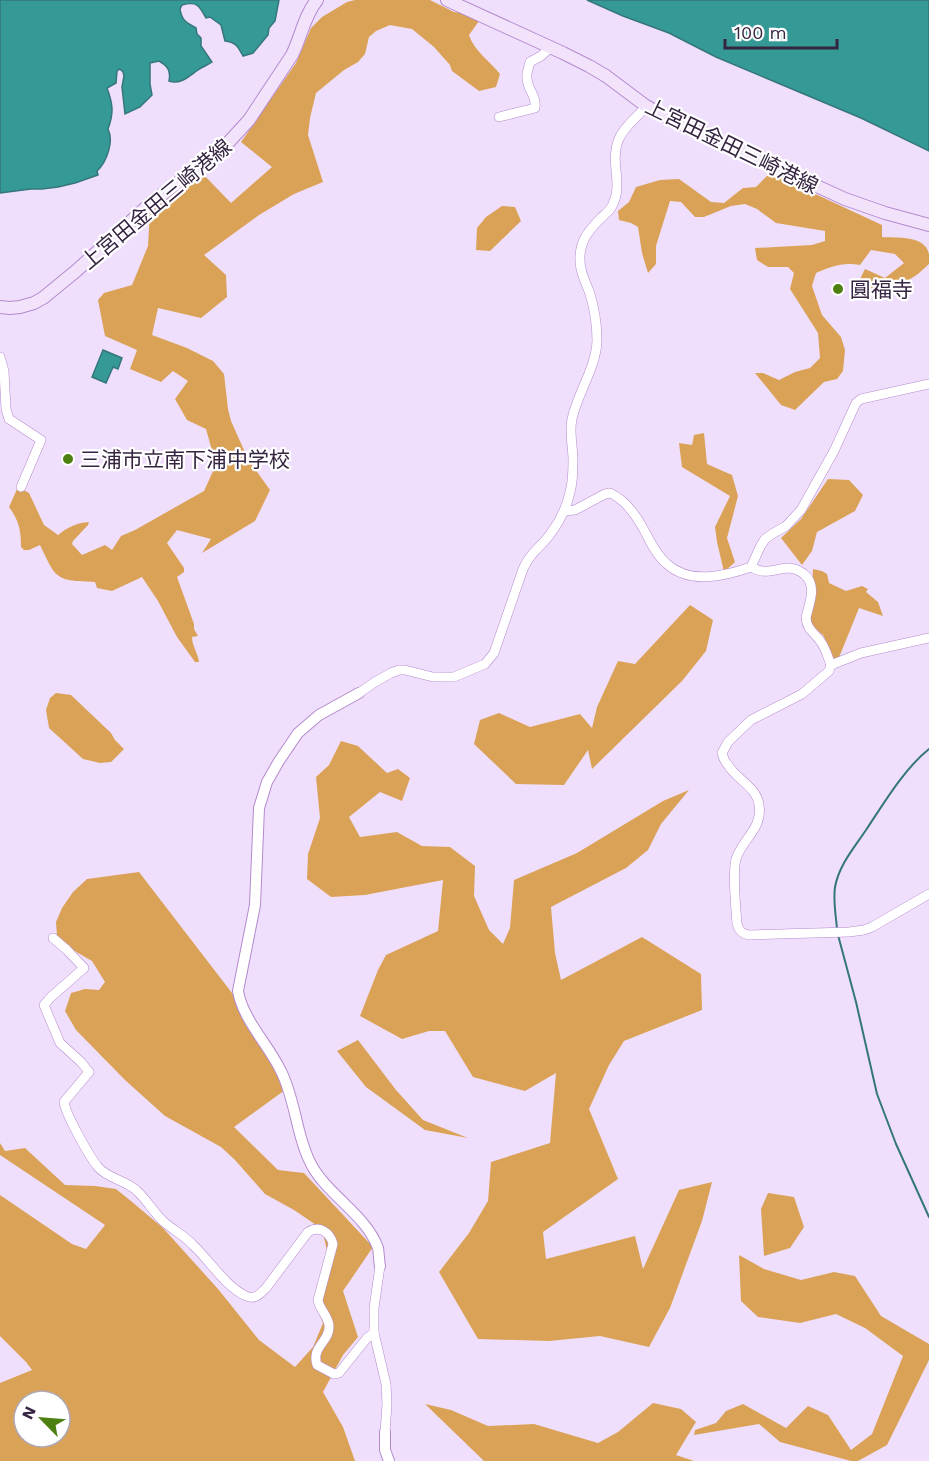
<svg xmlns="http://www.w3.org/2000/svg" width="929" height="1461" font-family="'Work Sans','Noto Sans JP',sans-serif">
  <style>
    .forest { fill: #daa257; fill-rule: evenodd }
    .water { fill: #359996; stroke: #35767c; stroke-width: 1.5 }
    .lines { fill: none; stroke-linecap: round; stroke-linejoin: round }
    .stream { stroke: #35767c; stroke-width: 2 }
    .minor-casing { stroke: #b48ace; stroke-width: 10 }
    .tertiary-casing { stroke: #b48ace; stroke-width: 12 }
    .secondary-casing { stroke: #b48ace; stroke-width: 14 }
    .minor { stroke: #fff; stroke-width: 9 }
    .tertiary { stroke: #fff; stroke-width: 10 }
    .secondary { stroke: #f2e3fb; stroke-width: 12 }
    .poi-dot { fill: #4e8011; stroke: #fff; stroke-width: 2 }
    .labels { text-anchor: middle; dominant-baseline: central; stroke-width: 4.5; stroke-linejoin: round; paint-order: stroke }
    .street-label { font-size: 21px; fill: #362541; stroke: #fff }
    .poi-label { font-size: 21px; fill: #362541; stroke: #fff; text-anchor: start }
  </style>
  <rect width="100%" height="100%" fill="#f0dffc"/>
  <!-- forest -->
  <g class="forest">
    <path d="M355 0H430L454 12 477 15 479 21 469 35C474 51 490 61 500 74L496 87 479 91 452 71 450 65 434 47 412 29 390 25 376 31 369 37 365 54 358 62 344 70 316 93 310 118 308 135 323 182 294 194 259 215 204 255 226 275 227 297 201 318 158 308 152 335 187 348 213 361 224 374 228 409 231 421 248 459 270 490 255 521 202 553 211 539 177 530 167 543 184 568V572L177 577 194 624V629L198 636 192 637C192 646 198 653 199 662H195L177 637 158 601 142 577 112 591 97 588 95 582C56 580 57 581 40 545L29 550H24L21 547C21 530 19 521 9 507L18 487 29 493 44 525 58 535C68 527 76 523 89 522L88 525 73 541 72 544 82 555 105 545 112 550 121 536 135 530 204 491 214 469 213 454 206 429 187 420 175 399 188 381 173 371 161 382 130 369 137 350 105 336 98 300 104 293 132 285 148 246 150 210 203 174 231 203 272 167 241 142 296 63 311 28 322 17 347 2Z"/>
    <path d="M770 173 882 225V237C897 238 925 235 929 254 929 257 929 261 929 264L918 274 890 292 875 291 860 279 865 269 885 278 904 263 895 254 871 250 860 265C842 262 833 266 816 273L812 286 822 315 841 337 845 350 843 371 837 379 824 382 795 410 781 405 755 373H763L779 380 795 372 810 368 820 358 818 333 790 289 794 273 788 267H768L757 260 755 248 812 245 825 241V231L776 223 757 209 745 204 731 206 704 217H695L681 202 670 201 656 246V264L648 273 642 253 638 227 631 223 619 220 618 211 629 202 636 187 660 180 679 179 711 202 724 203 743 188 756 187Z"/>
    <path d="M502 206 515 207 521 221 490 251 476 250 477 228 486 217Z"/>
    <path d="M704 433 707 464 732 475 738 496 727 538 735 562 724 572 717 542 715 527 730 496 682 467 679 443 692 445 694 435Z"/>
    <path d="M828 479 849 480 863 495 855 511 817 532 812 551 802 565 781 538 801 519Z"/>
    <path d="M813 569 822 571 827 574 829 583 846 591 862 586 868 589 866 592 878 602 883 616 859 608 838 660 835 661 823 635 814 628 810 622Z"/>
    <path d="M690 605 713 620 706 651 682 681 592 769 588 750 564 785 516 784 474 744 480 720 499 713 530 727 580 714 592 728 597 707 618 661 635 664Z"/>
    <path d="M56 693 71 695 111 733 115 740 124 749 111 762 100 763 83 759 49 728 46 710 50 698Z"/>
    <path d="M341 741 358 746 387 773 398 769 410 778 402 801 380 792 349 817 360 837 397 832 422 846 450 847 475 866 474 896 489 930 503 944 510 928 514 880 577 853 663 801 689 790 661 824 648 850 626 868 551 907 555 953 561 980 642 937 701 974 702 1010 624 1041 609 1065 589 1109 618 1179 543 1232 546 1259 635 1236 643 1269 679 1190 712 1182 702 1221 670 1308 649 1347 600 1336 549 1341 478 1339 439 1272 469 1233 488 1201 491 1162 550 1143 556 1073 525 1091 473 1077 445 1031H429L402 1039 360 1016 378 970 386 955 438 931 443 880 365 895 331 897 307 879 308 854 320 818 316 777 329 765Z"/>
    <path d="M139 872 232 993 285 1090 234 1127 278 1170 304 1173 373 1247 343 1291 358 1337 343 1355 323 1392 343 1427 355 1461H0V1383L32 1370 26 1362 0 1336V1195L72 1244 86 1249 105 1225 0 1155V1143L5 1151 25 1148 65 1185 95 1186 116 1189 131 1201 163 1228 218 1289 259 1340 295 1367 313 1347 323 1323 314 1302 327 1251 322 1229 294 1210 265 1194 235 1160 221 1147 165 1116 125 1080 76 1030 65 1011 71 993 85 989 99 990 105 982 92 961 66 946 57 937 56 922 62 908 73 892 87 879ZM24 1401H60V1437H24Z"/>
    <path d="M358 1040 396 1090 423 1120 468 1138 425 1130 366 1087 337 1051Z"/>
    <path d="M768 1193 794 1197 804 1227 790 1248 764 1256 761 1209Z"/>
    <path d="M739 1255 764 1269 801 1280 834 1272 855 1276 881 1316 929 1344V1360L887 1445 858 1461H851L780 1442 759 1424 694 1435 695 1430 716 1423 726 1411 743 1404 786 1428 808 1406 828 1415 851 1450 872 1434 903 1356 865 1328 836 1314 800 1323 758 1317 741 1301Z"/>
    <path d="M653 1403 681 1409 696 1422 676 1455 694 1461H484L425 1404 451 1410 488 1426 534 1424 598 1443 618 1432Z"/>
  </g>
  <!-- water -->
  <g class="water">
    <path d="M0 0H279L275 21 269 28 268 35 253 53 243 56C238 47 236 42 225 41L221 25 210 17 206 18C199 5 197 1 182 5L180 9C182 21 186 22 196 28L197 34 201 38V46L212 62C208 65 202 67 198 70 189 76 181 85 169 81 171 71 168 66 159 61L150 63V84L152 95 140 107 125 114 122 87 124 76 123 72 120 69 117 71 116 83 107 88C113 104 114 113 108 129 114 141 107 162 97 171L98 175 75 183 58 187 42 189H31L0 193Z"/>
    <path d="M587 0H929V151L861 118 716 57 669 33 623 16Z"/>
    <path d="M103 350 122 358 118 369 113 367 106 383 92 377Z"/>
  </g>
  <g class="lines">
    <!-- stream -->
    <g class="stream">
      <path d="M837 929C836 916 833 901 835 887 839 865 854 848 866 830 884 803 904 769 929 749"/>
      <path d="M838 935 856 1002 877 1094 896 1144 929 1217"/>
    </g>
    <!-- minor casing -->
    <g class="minor-casing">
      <g id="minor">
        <path d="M499 117 535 108C537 96 527 89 527 78 526 73 529 67 530 62L541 56 551 47"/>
        <path d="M0 357 4 371 6 409 9 419 41 440 21 487"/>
        <path d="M564 511 575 510 605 494 610 493C626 500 636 515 644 530 650 541 656 555 667 564 690 585 725 576 751 567L760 547 765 539 772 534 786 526 801 510 834 451 856 403 861 399 929 384"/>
        <path d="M751 567C765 575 771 570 787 568 793 568 799 570 804 574 818 586 809 603 806 618 807 630 815 633 821 642 826 649 828 658 831 665"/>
        <path d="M929 638 861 653 831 665 829 671 802 694 751 720 728 742 722 753C723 757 725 762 728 765 736 779 757 787 759 805 763 829 742 839 736 859 732 874 736 907 737 924 739 931 742 934 749 935L849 932 864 930 872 927 929 894"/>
        <path d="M359 693 375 682 391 673 399 670H405L433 677H454L485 664 494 653 523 569C525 565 527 561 530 557 536 549 545 542 551 533 560 521 567 506 570 492 573 482 573 470 573 460 573 446 569 433 572 419 577 394 596 368 597 341 597 325 594 306 589 291 585 281 580 272 580 261 579 242 588 231 601 218 605 214 611 210 613 204 623 184 610 162 618 141 623 127 637 118 646 106"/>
        <path d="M53 938 67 950 84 968 51 997 44 1005 60 1043 81 1062 89 1072 64 1102C66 1115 89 1156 98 1167 108 1179 126 1180 137 1191 147 1200 154 1213 164 1222 173 1230 185 1236 193 1245 209 1260 226 1287 246 1296 255 1300 260 1294 266 1288L308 1232C319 1225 330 1232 333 1244L318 1300C319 1309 329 1317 329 1326 330 1342 311 1346 317 1365L334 1374 339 1373 367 1338 374 1333"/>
        <path d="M380 1266 374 1308V1333L386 1384 387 1405 385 1432"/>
      </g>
    </g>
    <!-- tertiary casing -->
    <g class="tertiary-casing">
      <g id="tertiary">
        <path d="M359 693 319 715 298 733 279 761 267 782 259 808 255 905 238 991C243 1020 268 1044 281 1071 296 1101 296 1136 312 1166 329 1196 366 1215 378 1248 379 1254 379 1261 380 1266"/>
        <path d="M385 1432V1450L389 1461"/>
      </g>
    </g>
    <!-- secondary casing -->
    <g class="secondary-casing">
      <g id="secondary">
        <path d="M447 0 563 53 589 66 606 76 646 106 668 118 845 199 885 213 929 225"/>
        <path d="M0 307 10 308 20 307 34 303 43 298 76 271 151 203 173 186 215 157 249 120 292 55C301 37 304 16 317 0"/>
      </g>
    </g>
    <!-- minor -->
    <use href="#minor" class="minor"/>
    <!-- tertiary -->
    <use href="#tertiary" class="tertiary"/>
    <!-- secondary -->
    <use href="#secondary" class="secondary"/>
  </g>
  <!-- markers -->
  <g class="poi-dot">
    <circle cx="838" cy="289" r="6"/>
    <circle cx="68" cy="459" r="6"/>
  </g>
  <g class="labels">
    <!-- street labels -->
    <g class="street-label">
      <text transform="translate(732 146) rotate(26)">上宮田金田三崎港線</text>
      <text transform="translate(156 204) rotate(-40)">上宮田金田三崎港線</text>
    </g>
    <!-- poi labels -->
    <g class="poi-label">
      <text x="850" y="289">圓福寺</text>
      <text x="80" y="459">三浦市立南下浦中学校</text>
    </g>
  </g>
  <!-- north arrow -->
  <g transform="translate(42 1419) rotate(295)"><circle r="28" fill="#ffffff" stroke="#afa8b3" stroke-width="1.5"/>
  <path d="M0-4.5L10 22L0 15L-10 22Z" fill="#4e8011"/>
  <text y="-9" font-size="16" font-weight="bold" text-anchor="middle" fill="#362541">N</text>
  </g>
  <!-- scale -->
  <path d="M725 39v9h112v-9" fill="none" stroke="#362541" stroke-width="3"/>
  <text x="734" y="39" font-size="18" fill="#362541" stroke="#ffffff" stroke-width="4.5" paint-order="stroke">100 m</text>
</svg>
